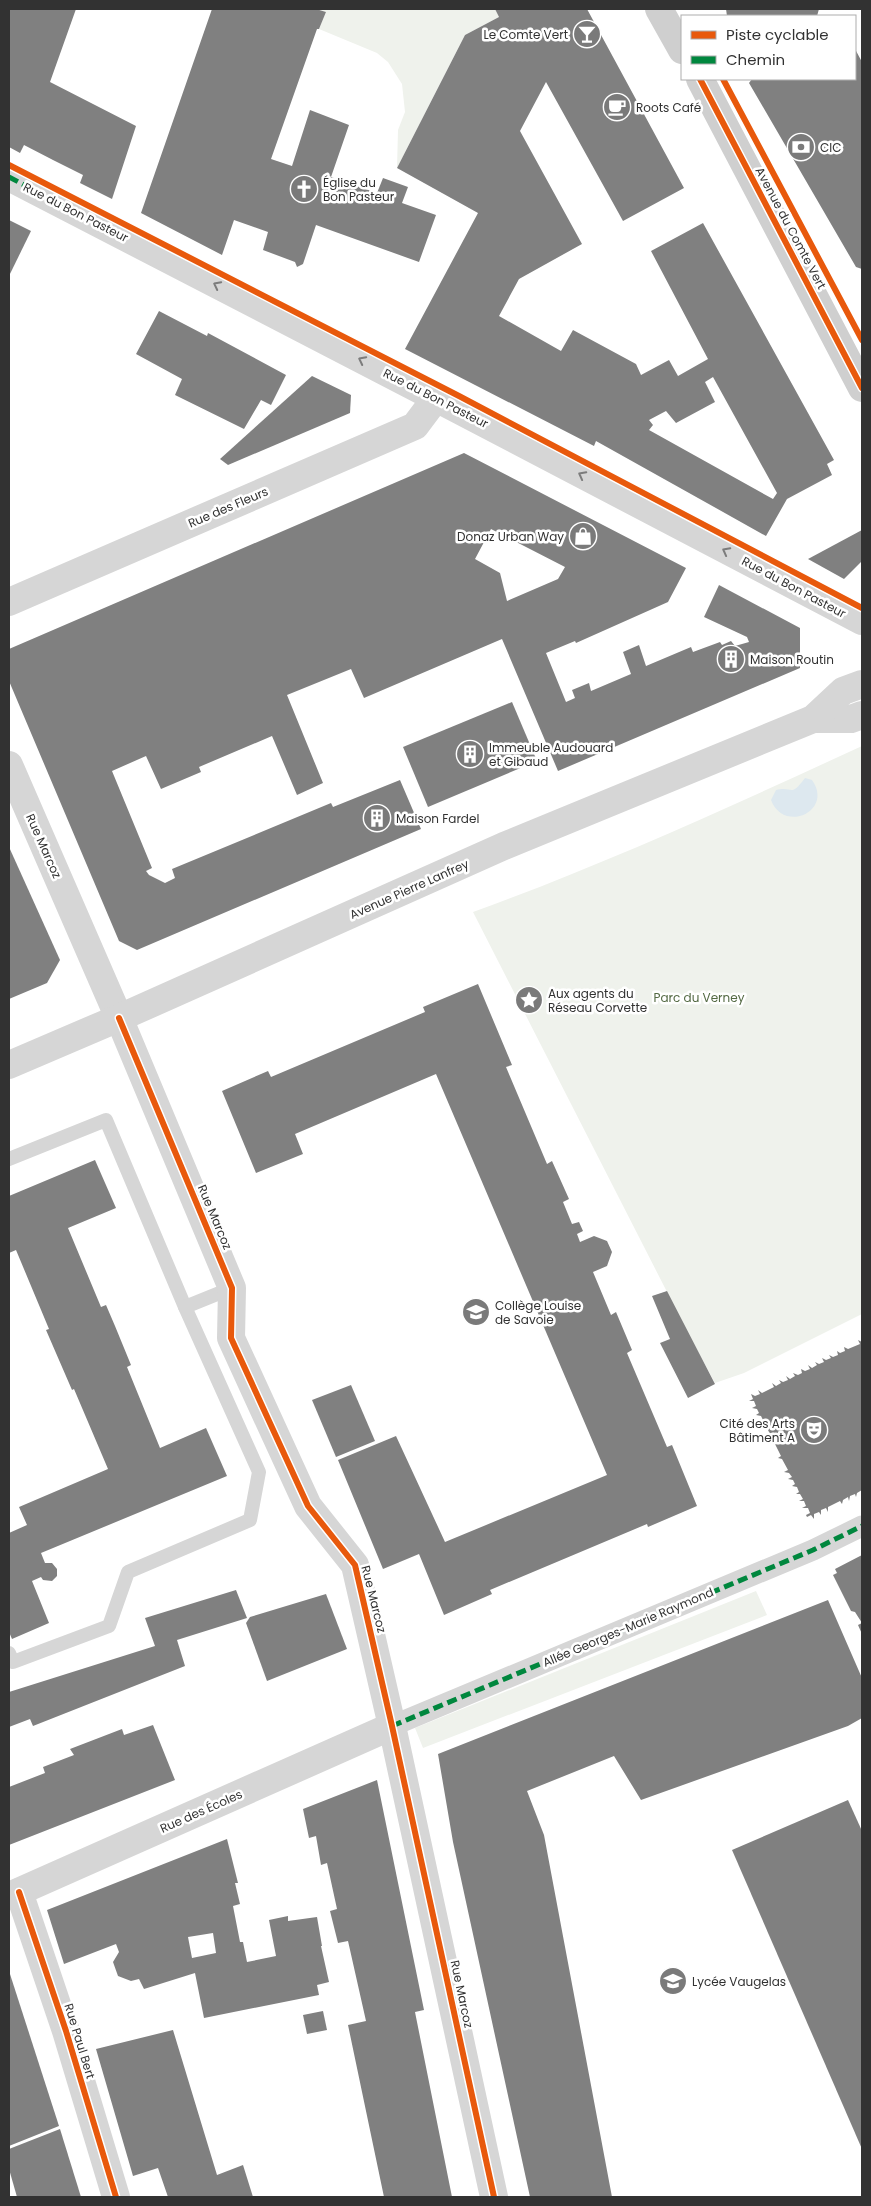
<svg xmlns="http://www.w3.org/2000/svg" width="871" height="2206" font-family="Poppins,sans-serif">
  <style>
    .green { fill: #eff2ec }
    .water { fill: #dde8ef }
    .building { fill: #808080; fill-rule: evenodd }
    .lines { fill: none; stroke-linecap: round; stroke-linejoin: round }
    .service { stroke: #d6d6d6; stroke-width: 14 }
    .pedestrian { stroke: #d6d6d6; stroke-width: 21 }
    .minor { stroke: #d6d6d6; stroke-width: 28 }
    .tertiary { stroke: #d6d6d6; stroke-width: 28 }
    .secondary { stroke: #cfcfcf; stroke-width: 28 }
    .quiet { stroke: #00873e; stroke-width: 5; stroke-dasharray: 10 5; stroke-linecap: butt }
    .cycleway-casing { stroke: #fff; stroke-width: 9 }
    .cycleway { stroke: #e8590c; stroke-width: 6 }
    .oneway { stroke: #7c7c7c }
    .labels { text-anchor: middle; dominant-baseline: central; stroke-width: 5; stroke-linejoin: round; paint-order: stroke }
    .poi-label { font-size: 12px; fill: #323232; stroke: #fff; text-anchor: start }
    .street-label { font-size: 12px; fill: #323232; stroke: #fff }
    .park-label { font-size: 12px; fill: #546a44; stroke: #fff }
  </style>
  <rect width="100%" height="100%" fill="#fff"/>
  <!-- green -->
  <g class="green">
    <path d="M316 9H495L499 17 465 35 397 168 398 130 405 112 402 84 388 62 377 53 319 29 326 12Z"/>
    <path d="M862 746V1314L744 1373 715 1383 689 1335 473 912C605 864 734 805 862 746Z"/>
    <path d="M756 1591 767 1615 423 1748 415 1728Z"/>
  </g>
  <!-- water -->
  <path class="water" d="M805 778 812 780C834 811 784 834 771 800L776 790C794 786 790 798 805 778Z"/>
  <!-- building -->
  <g class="building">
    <path d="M9 9H76L50 82 136 126 112 199 80 183 83 175 53 160 24 145 20 153 9 147Z"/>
    <path d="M212 9H316L326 12 319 29H317L271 159 292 166 310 110 349 125 331 177 377 193 383 178 408 187 402 203 436 215 419 262 316 225 303 264 297 267 295 262 263 250 268 232 234 220 222 255 141 213Z"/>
    <path d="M495 9H587L684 188 623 221 546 82 520 131 582 244 519 279 499 316 561 351 573 330 636 364 641 375 669 360 678 376 708 359 651 251 703 223 834 460 827 464 832 475 787 499 766 536 596 441 594 446 405 349 478 213 397 168 465 35 499 17ZM713 377 777 493 773 499 649 430 653 425 649 420 666 411 676 423 715 402 705 382Z"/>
    <path d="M726 9H819L817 16H727Z"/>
    <path d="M855 49 862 62V269L856 267 749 83 752 79H855Z"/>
    <path d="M9 220 31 231 9 276Z"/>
    <path d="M159 311 207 336 208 333 286 375 271 405 261 400 244 429 175 395 182 379 136 354Z"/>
    <path d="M312 376 351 395 350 413 228 465 220 459Z"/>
    <path d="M464 453 686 568 668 602 576 643 575 641 546 653 566 702 575 698 572 690 589 683 591 691 631 674 623 652 639 645 646 666 691 647 693 652 720 642 722 645 731 641 735 646 749 642 747 637 704 617 719 585 800 628V668L558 771 502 639 364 698 351 669 287 695 323 783 297 795 272 736 199 767 201 772 161 789 146 756 112 771 152 868 146 871 149 875 165 883 175 878 172 869 331 803 333 807 400 780 421 829 137 950 119 941 9 681V649ZM491 529 565 567 558 579 507 601 500 573 475 559Z"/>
    <path d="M862 530V561L844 579 808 559Z"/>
    <path d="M512 702 537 761 428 807 403 747Z"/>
    <path d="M9 847 60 960 47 983 9 999Z"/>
    <path d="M478 984 512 1065 506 1067 547 1164 552 1161 569 1199 563 1202 572 1224 579 1222 583 1231 577 1234 580 1242 594 1236 607 1241 612 1252 607 1266 593 1272 611 1315 616 1312 632 1350 627 1353 667 1447 672 1445 697 1506 648 1527 647 1524 490 1590 492 1594 444 1615 419 1554 383 1569 338 1460 396 1436 445 1542 607 1475 436 1074 295 1134 303 1154 256 1173 222 1091 268 1071 271 1077 425 1012 423 1007Z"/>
    <path d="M95 1160 116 1208 68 1228 101 1307 106 1305 115 1326 131 1365 127 1367 160 1448 206 1428 227 1476 41 1553 45 1563H52L57 1569V1576L52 1581 43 1580 41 1577 32 1581 49 1623 12 1639 9 1632V1533L27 1525 19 1507 108 1469 74 1389 72 1390 46 1330 49 1329 16 1250 9 1253V1196Z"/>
    <path d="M667 1291 715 1384 688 1398 660 1343 670 1339 652 1296Z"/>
    <path d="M858 1340 862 1342V1490L857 1493 856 1497 855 1494 850 1496 849 1501 848 1497 843 1500 842 1504 840 1501 828 1507V1512L826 1508 821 1510V1515L819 1512 814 1514V1519L811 1515 807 1517 806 1515 810 1513 808 1508H802L806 1506 804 1501H799L803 1499 800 1494H796L799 1492 797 1487 792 1486 795 1484 793 1480 788 1479 792 1477 789 1473 784 1472 788 1470 782 1459 778 1458 781 1456 775 1444H770L774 1442 772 1437 767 1436 770 1434 768 1430 763 1429 767 1427 764 1422H759L763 1420 761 1416 756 1415 759 1413 757 1409 752 1408 756 1406 754 1401H749L753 1399 751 1394 755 1396 760 1394 758 1390 762 1393 774 1387 772 1383 776 1386 781 1383 779 1380 783 1382 788 1380 786 1376 790 1379 795 1376 793 1373 798 1375 802 1373 801 1369 805 1371 810 1369 808 1365 812 1368 817 1365 815 1362 819 1364 824 1362 822 1358 826 1360 831 1358 829 1355 833 1357 838 1355 837 1351 840 1353 845 1351 844 1347 848 1349 860 1344Z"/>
    <path d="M351 1385 375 1441 336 1457 312 1400Z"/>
    <path d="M862 1555V1634L858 1625 862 1623 855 1612 851 1611 833 1575 837 1573 835 1569Z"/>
    <path d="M236 1590 247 1618 177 1640 185 1666 33 1726 30 1719 9 1727V1692L155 1646 145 1618Z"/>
    <path d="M326 1594 347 1649 267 1681 246 1623 250 1617Z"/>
    <path d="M828 1600 862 1678V1718L848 1726 641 1800 614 1756 527 1791 544 1835 612 2197H530L453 1842 438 1754Z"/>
    <path d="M153 1725 175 1780 9 1845V1787L45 1773 43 1767 74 1755 70 1749 122 1729 124 1735Z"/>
    <path d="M377 1780 424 2010 415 2012 452 2197H384L348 2025 366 2021 348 1941 338 1943 330 1911 337 1909 327 1863 321 1865 316 1836 309 1838 303 1809Z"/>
    <path d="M848 1800 862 1831V2149L732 1850Z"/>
    <path d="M227 1839 238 1883H235L240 1904 233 1906 240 1942H243L247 1962 276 1956 269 1920 288 1916V1921L317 1917 322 1946H321L329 1982 317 1985 319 1995 204 2018 195 1973 144 1989 139 1979 131 1981 118 1976 113 1962 119 1952 116 1944 64 1964 47 1910ZM213 1933 216 1953 192 1958 188 1937Z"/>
    <path d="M9 1971 59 2126 9 2146Z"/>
    <path d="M323 2011 327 2030 307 2034 303 2015Z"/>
    <path d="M173 2030 217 2175 243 2165 253 2197H168L158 2168 133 2176 96 2049Z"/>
    <path d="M60 2129 81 2197H17L9 2169V2149Z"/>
  </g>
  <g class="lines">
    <!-- service -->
    <g class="service">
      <path d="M9 1159 106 1120 185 1307 259 1472 250 1520 128 1572 109 1626 13 1662 9 1653"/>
      <path d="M185 1307 232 1288"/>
    </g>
    <!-- pedestrian -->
    <path class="pedestrian" d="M392 1726 813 1550 862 1526"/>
    <!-- minor -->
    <g class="minor">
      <path d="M9 177 436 398 862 621"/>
      <path d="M9 602 415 426 436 398"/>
      <path d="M9 765 119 1018 232 1288 231 1338 308 1506 355 1565 392 1726 494 2197"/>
      <path d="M19 1892 66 2031 116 2197"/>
      <path d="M9 1896 392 1726"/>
    </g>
    <!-- tertiary -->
    <g class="tertiary">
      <path d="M813 719H851L862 715"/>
      <path d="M9 1065 119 1018 504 846 813 719 843 691 862 684"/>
    </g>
    <!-- secondary -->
    <g class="secondary">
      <path d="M659 9 682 50"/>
      <path d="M700 79 862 388"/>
    </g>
    <!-- quiet -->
    <g class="quiet">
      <path d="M9 177 110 230"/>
      <path d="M392 1726 813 1550 862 1526"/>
    </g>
    <!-- cycleway casing -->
    <g class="cycleway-casing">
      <g id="cycleway">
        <path d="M700 79 862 388"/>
        <path d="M723 79 862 340"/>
        <path d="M9 165 459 396 862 608"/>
        <path d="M119 1018 232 1288 231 1338 308 1506 355 1565 392 1726 494 2197"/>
        <path d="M19 1892 66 2031 116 2197"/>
      </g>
    </g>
    <!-- cycleway -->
    <use href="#cycleway" class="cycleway"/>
  </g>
  <!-- one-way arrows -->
  <defs><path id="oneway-chevron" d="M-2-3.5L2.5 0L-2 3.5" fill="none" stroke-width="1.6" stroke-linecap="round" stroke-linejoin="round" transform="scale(1.25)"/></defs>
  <g class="oneway">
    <use href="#oneway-chevron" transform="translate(217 285) rotate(-153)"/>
    <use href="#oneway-chevron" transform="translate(362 360) rotate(-153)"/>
    <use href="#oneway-chevron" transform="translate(582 475) rotate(-152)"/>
    <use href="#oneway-chevron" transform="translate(726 551) rotate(-152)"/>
  </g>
  <!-- icons -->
  <defs>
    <g id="bar-disc" transform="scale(1.4375)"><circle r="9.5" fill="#7a7a7a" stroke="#fff"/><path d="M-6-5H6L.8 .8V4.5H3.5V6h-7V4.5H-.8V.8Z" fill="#fff"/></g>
    <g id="cafe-disc" transform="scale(1.4375)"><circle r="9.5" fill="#7a7a7a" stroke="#fff"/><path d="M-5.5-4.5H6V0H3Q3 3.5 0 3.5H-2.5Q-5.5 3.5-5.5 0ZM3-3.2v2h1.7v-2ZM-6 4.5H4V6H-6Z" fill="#fff"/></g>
    <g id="bank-disc" transform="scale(1.4375)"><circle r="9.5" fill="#7a7a7a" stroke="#fff"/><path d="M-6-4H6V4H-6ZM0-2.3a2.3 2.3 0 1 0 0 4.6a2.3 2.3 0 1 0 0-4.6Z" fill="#fff"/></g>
    <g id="church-disc" transform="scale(1.4375)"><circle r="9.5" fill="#7a7a7a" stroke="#fff"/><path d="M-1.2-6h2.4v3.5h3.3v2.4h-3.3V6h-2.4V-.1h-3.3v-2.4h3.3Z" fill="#fff"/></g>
    <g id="shop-disc" transform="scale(1.4375)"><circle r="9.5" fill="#7a7a7a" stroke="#fff"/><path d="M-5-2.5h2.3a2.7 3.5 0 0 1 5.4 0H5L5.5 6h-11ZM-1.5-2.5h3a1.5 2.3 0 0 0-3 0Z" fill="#fff"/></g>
    <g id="building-disc" transform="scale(1.4375)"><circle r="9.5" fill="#7a7a7a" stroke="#fff"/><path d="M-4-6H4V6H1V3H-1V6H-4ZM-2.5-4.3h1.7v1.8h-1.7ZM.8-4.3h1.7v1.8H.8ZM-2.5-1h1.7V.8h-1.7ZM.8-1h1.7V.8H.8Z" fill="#fff"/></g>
    <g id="sight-disc" transform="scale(1.4375)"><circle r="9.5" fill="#7a7a7a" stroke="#fff"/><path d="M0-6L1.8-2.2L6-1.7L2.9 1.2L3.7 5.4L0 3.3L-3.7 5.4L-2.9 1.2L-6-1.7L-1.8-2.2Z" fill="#fff"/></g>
    <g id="school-disc" transform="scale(1.4375)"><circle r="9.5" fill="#7a7a7a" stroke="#fff"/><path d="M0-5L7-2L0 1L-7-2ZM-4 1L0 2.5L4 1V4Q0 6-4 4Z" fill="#fff"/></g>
    <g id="theatre-disc" transform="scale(1.4375)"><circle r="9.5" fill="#7a7a7a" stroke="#fff"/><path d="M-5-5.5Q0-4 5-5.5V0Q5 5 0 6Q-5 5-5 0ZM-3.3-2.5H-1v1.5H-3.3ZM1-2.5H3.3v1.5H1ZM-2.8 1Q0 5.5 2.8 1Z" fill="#fff"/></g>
  </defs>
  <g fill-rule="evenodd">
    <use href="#bar-disc" x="587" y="34"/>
    <use href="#cafe-disc" x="617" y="107"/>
    <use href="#bank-disc" x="801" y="147"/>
    <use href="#church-disc" x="304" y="189"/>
    <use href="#shop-disc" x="583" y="536"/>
    <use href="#building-disc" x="731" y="659"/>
    <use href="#building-disc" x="470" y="754"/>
    <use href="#building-disc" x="377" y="818"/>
    <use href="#sight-disc" x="529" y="1000"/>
    <use href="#school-disc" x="476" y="1312"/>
    <use href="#theatre-disc" x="814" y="1430"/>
    <use href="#school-disc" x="673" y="1981"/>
  </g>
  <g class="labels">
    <!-- poi labels -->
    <g class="poi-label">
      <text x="568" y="34" text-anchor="end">Le Comte Vert</text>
      <text x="636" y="107">Roots Café</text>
      <text x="820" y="147">CIC</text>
      <text x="323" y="182">Église du<tspan x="323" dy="14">Bon Pasteur</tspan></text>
      <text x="564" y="536" text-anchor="end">Donaz Urban Way</text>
      <text x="750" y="659">Maison Routin</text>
      <text x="489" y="747">Immeuble Audouard<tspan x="489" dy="14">et Gibaud</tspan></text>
      <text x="396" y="818">Maison Fardel</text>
      <text x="548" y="993">Aux agents du<tspan x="548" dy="14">Réseau Corvette</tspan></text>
      <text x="495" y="1305">Collège Louise<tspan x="495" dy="14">de Savoie</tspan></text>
      <text x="795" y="1423" text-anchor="end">Cité des Arts<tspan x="795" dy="14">Bâtiment A</tspan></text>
      <text x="692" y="1981">Lycée Vaugelas</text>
    </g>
    <!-- street labels -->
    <g class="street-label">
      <text transform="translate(76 212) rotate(27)">Rue du Bon Pasteur</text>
      <text transform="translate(791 228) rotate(62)">Avenue du Comte Vert</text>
      <text transform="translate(436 398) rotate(27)">Rue du Bon Pasteur</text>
      <text transform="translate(228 507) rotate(-23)">Rue des Fleurs</text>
      <text transform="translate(794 587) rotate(28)">Rue du Bon Pasteur</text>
      <text transform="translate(44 846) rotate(66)">Rue Marcoz</text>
      <text transform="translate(409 889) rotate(-24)">Avenue Pierre Lanfrey</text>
      <text transform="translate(215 1217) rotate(67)">Rue Marcoz</text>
      <text transform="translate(374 1599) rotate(76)">Rue Marcoz</text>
      <text transform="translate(628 1627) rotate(-23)">Allée Georges-Marie Raymond</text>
      <text transform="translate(201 1811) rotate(-24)">Rue des Écoles</text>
      <text transform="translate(462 1994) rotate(78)">Rue Marcoz</text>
      <text transform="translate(80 2041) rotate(73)">Rue Paul Bert</text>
    </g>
    <!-- park labels -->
    <g class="park-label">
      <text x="699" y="997">Parc du Verney</text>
    </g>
  </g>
  <!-- border -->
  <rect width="871" height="2206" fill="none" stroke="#323232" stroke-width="20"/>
  <!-- legend -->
  <rect x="681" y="15" width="175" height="65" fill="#ffffff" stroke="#adadad"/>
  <rect x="691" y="31" width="25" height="8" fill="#e8590c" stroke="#adadad"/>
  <text x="726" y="40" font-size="15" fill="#323232">Piste cyclable</text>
  <rect x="691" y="56" width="25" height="8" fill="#00873e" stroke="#adadad"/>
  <text x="726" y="65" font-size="15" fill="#323232">Chemin</text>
</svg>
